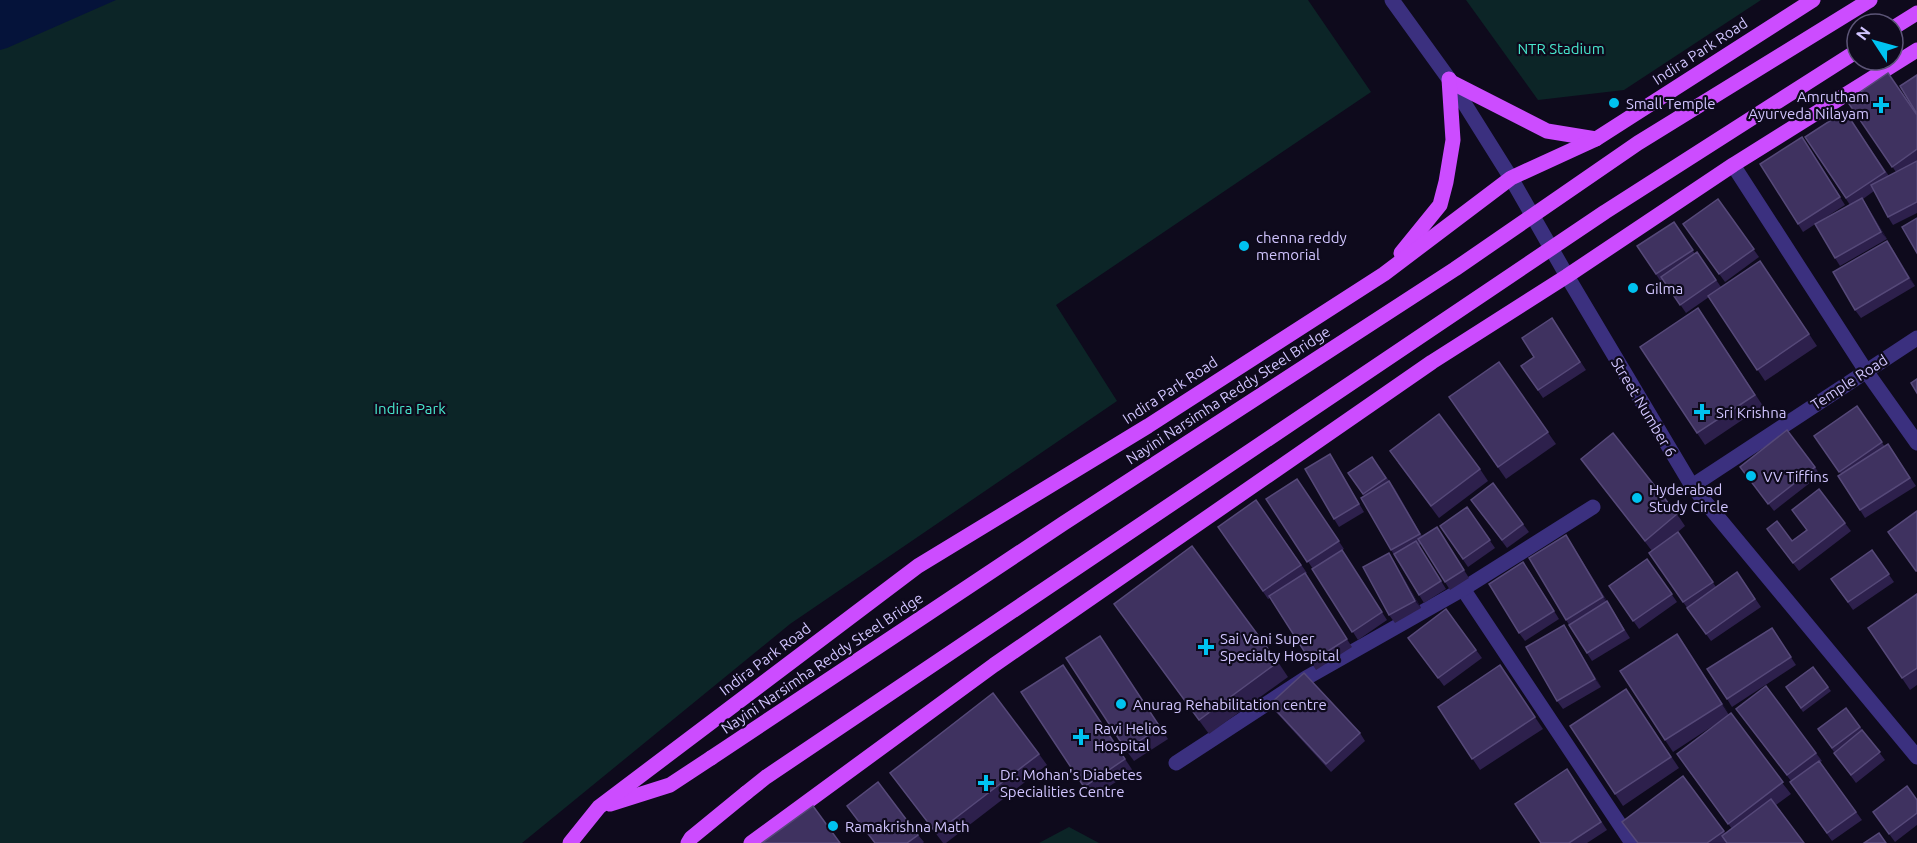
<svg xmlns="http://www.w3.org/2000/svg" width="1917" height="843" font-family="Ubuntu,sans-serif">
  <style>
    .green { fill: #0c2527 }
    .water { fill: #05133a }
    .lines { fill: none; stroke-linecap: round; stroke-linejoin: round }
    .minor { stroke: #3b307f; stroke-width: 15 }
    .tertiary { stroke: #3b307f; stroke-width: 15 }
    .primary { stroke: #cc4cff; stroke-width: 15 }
    .primary-bridge { stroke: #cc4cff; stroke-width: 15 }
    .wall { fill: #2d204c }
    .shaded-wall { fill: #191031 }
    .building { fill: #3f3260; stroke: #564979; stroke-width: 1.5 }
    .poi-dot { fill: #00c2f0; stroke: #0e0a1c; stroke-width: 2 }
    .labels { text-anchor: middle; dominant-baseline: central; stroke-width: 4.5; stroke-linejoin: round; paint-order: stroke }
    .park-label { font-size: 15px; fill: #48e8ce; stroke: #0e0a1c }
    .street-label { font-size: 15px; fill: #d1c5ff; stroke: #0e0a1c }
    .poi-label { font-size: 15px; fill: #d1c5ff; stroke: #0e0a1c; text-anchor: start }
  </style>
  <rect width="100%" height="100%" fill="#0e0a1c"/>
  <!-- green -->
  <g class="green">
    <path d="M0 0H1308L1371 92 1056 305 1117 401 790 624 522 843H0Z"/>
    <path d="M1466 0H1761L1624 90 1538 100Z"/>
    <path d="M1069 827 1099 843H1039Z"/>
  </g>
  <!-- water -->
  <path class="water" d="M0 0H116L7 48 0 50Z"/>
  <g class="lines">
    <!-- minor -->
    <g class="minor">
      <path d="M1733 165 1866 371 1917 443"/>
      <path d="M1511 178 1567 276 1692 486 1917 757"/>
      <path d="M1692 486 1917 338"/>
      <path d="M1463 589 1632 843"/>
      <path d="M1176 763 1306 678 1463 589 1593 507"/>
    </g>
    <!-- tertiary -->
    <path class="tertiary" d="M1392 0 1449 79 1511 178"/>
    <!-- primary -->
    <g class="primary">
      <path d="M1893 28 1917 13"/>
      <path d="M1451 82 1547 131 1596 139"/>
      <path d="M1401 253 1440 205 1446 182 1453 140 1449 79"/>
      <path d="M610 804 670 785 711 758"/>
      <path d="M570 843 599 807 918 566 1148 426 1384 274 1511 178 1596 139 1813 0"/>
      <path d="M688 843 691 838 746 793"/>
      <path d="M751 843 994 665 1432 362 1567 276 1733 165 1917 50"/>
    </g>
    <!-- primary-bridge -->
    <g class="primary-bridge">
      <path d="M711 758 1064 523 1455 269 1638 143 1870 0"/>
      <path d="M746 793 766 777 1605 212 1857 51"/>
    </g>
  </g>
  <!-- wall -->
  <g class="wall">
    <path d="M1847 101 1917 115V161L1914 163 1917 161V213L1893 225 1888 217 1874 191 1863 199 1887 239 1840 266 1835 258 1850 205 1805 137 1845 111 1889 176 1896 172Z"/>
    <path d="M1807 145 1845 205 1803 232 1798 224Z"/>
    <path d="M1718 199 1759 257 1725 282 1683 224Z"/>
    <path d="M1674 222 1695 254 1697 252 1721 287 1768 272 1817 346 1765 381 1709 297 1686 313 1664 281 1661 282 1637 246Z"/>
    <path d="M1892 248 1915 286 1861 318 1855 310Z"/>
    <path d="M1552 318 1586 370 1543 398 1521 366 1534 357Z"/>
    <path d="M1706 320 1763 406 1705 445 1697 433Z"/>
    <path d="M1499 362 1556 444 1506 479 1449 397Z"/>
    <path d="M1857 406 1885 447 1888 444 1916 486 1865 518 1860 510 1841 474 1814 436Z"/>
    <path d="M1372 457 1395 489 1422 536 1437 527 1469 578 1450 590 1421 544 1419 545 1446 589 1424 603 1391 550 1364 496 1348 473Z"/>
    <path d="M1581 459 1677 514 1685 526 1673 536 1678 532 1716 587 1737 572 1761 607 1711 641 1683 602 1652 551Z"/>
    <path d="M1335 462 1364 512 1339 527 1334 519Z"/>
    <path d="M1398 463 1480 469 1488 481 1439 518Z"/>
    <path d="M1740 467H1815L1820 475 1774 511Z"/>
    <path d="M1297 479 1344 549 1342 550 1387 620 1358 640 1313 569 1266 499Z"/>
    <path d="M1493 483 1529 532 1507 548 1477 508Z"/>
    <path d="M1819 489 1851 531 1799 571 1767 529 1792 541 1806 530Z"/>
    <path d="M1256 500 1307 573 1305 574 1352 647 1316 670 1270 598 1268 599 1218 527Z"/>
    <path d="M1467 507 1495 548 1468 567 1440 526Z"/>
    <path d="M1571 543 1630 638 1592 661 1566 620Z"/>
    <path d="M1872 550 1894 582 1853 610 1831 579Z"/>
    <path d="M1647 559 1677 602 1639 629 1609 586Z"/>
    <path d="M1394 561 1421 608 1395 623 1389 615Z"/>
    <path d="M1529 570 1559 619 1525 641 1519 633Z"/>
    <path d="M1917 594V685L1910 690 1868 628Z"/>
    <path d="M1446 609 1482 658 1444 686 1408 638Z"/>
    <path d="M1124 618 1278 662 1288 677 1209 734Z"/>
    <path d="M1772 628 1796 665 1732 707 1727 699Z"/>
    <path d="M1569 633 1601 687 1563 709 1557 701Z"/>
    <path d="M1677 634 1729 715 1791 794 1776 805 1804 843H1638L1683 776 1725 833 1732 829 1685 766 1725 718 1673 752 1665 740Z"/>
    <path d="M1100 636 1168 739 1134 761 1126 750Z"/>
    <path d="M1063 665 1133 771 1091 798 1084 787Z"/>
    <path d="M1500 665 1543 729 1480 770 1438 707Z"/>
    <path d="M1813 667 1831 691 1803 712 1786 687Z"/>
    <path d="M1626 689 1679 768 1623 806 1615 794Z"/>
    <path d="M1270 704 1360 733 1365 741 1331 772 1276 712Z"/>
    <path d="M1846 708 1885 760 1856 783 1834 753 1850 740 1834 752 1818 729Z"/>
    <path d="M1742 717 1816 753 1822 761 1820 762 1862 820 1832 841 1790 782 1791 781Z"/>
    <path d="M1039 754 1047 765 946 843H943L890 773Z"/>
    <path d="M1567 769 1607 830 1587 843H1541Z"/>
    <path d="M1917 800V825L1895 842 1873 812Z"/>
    <path d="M918 835 924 842 923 843H874Z"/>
  </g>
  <!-- shaded-wall -->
  <g class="shaded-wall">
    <path d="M1862 198 1867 206 1887 239 1881 232Z"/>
    <path d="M1887 241 1892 248 1915 286 1909 278Z"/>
    <path d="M1389 481 1395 489 1425 542 1420 534Z"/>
    <path d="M1566 535 1571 543 1609 605 1603 597Z"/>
    <path d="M1389 553 1394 561 1421 608 1415 601Z"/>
    <path d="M1564 625 1569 633 1601 687 1595 679Z"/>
    <path d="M1677 634 1685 645 1730 715 1722 704Z"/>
  </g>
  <!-- building -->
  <g class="building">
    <path d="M1888 73 1917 115V149L1892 167 1847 101Z"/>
    <path d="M1917 75V114L1900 86Z"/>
    <path d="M1845 111 1885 172 1846 198 1805 137Z"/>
    <path d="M1802 137 1840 197 1798 224 1760 164Z"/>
    <path d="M1917 161V202L1888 217 1871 185Z"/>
    <path d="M1862 198 1881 232 1835 258 1815 224Z"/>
    <path d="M1718 199 1754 249 1719 274 1683 224Z"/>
    <path d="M1917 218V253L1902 227Z"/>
    <path d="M1674 222 1693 250 1656 274 1637 246Z"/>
    <path d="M1887 241 1909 278 1855 310 1833 272Z"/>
    <path d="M1697 252 1716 280 1680 305 1661 277Z"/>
    <path d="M1760 261 1809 334 1757 370 1708 296Z"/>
    <path d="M1698 308 1755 395 1697 433 1640 347Z"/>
    <path d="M1552 318 1580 362 1538 390 1521 366 1534 357 1522 338Z"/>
    <path d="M1499 362 1548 432 1498 467 1449 397Z"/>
    <path d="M1917 379V393L1911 383Z"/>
    <path d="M1857 406 1882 442 1839 472 1814 436Z"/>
    <path d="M1439 414 1480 469 1431 506 1390 451Z"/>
    <path d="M1787 430 1815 467 1768 504 1740 467Z"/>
    <path d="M1613 433 1677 514 1645 541 1581 459Z"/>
    <path d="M1888 444 1910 478 1860 510 1838 476Z"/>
    <path d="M1330 454 1359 504 1334 519 1305 469Z"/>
    <path d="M1372 457 1386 478 1363 494 1348 473Z"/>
    <path d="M1297 479 1339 541 1307 562 1266 499Z"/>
    <path d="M1389 481 1420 534 1391 550 1361 498Z"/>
    <path d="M1493 483 1523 524 1502 540 1471 500Z"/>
    <path d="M1819 489 1845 523 1793 563 1767 529 1777 521 1792 541 1807 530 1792 510Z"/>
    <path d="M1256 500 1301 565 1263 591 1218 527Z"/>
    <path d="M1467 507 1490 540 1463 559 1440 526Z"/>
    <path d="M1917 511V571H1916L1888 532Z"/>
    <path d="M1437 527 1464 570 1445 582 1418 539Z"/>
    <path d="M1678 532 1713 582 1683 602 1649 553Z"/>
    <path d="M1566 535 1603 597 1566 620 1529 558Z"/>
    <path d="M1416 541 1441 581 1419 595 1394 554Z"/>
    <path d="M1192 546 1278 662 1199 720 1114 604Z"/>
    <path d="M1342 550 1382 612 1352 632 1312 569Z"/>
    <path d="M1872 550 1889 574 1848 602 1831 579Z"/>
    <path d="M1389 553 1415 601 1389 615 1363 567Z"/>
    <path d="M1647 559 1672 594 1633 621 1609 586Z"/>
    <path d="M1523 562 1554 611 1519 633 1489 584Z"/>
    <path d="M1737 572 1755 599 1706 634 1687 608Z"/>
    <path d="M1305 573 1347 639 1311 662 1269 596Z"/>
    <path d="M1917 594V668L1902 678 1868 628Z"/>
    <path d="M1607 601 1624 630 1587 653 1569 625Z"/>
    <path d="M1446 609 1476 650 1438 678 1408 638Z"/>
    <path d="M1564 625 1595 679 1557 701 1526 647Z"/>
    <path d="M1772 628 1791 657 1727 699 1707 669Z"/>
    <path d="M1677 634 1722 704 1665 740 1620 671Z"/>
    <path d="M1100 636 1160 727 1126 750 1066 658Z"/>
    <path d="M1063 665 1125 759 1084 787 1021 692Z"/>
    <path d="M1500 665 1535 717 1472 759 1438 707Z"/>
    <path d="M1813 667 1828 687 1801 708 1786 687Z"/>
    <path d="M1304 673 1360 733 1326 764 1270 704Z"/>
    <path d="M1766 686 1816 753 1787 775 1736 709Z"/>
    <path d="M1626 689 1671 757 1615 794 1570 726Z"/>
    <path d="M993 693 1039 754 936 833 890 773Z"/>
    <path d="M1846 708 1860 727 1832 748 1818 729Z"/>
    <path d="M1731 713 1783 782 1728 824 1677 754Z"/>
    <path d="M1862 730 1880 752 1851 775 1834 753Z"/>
    <path d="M1819 761 1856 812 1827 833 1790 782Z"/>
    <path d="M1567 769 1601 822 1569 843H1541L1515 804Z"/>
    <path d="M1683 776 1724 831 1707 843H1638L1622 822Z"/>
    <path d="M878 782 918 835 907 843H875L847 806Z"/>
    <path d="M1907 786 1917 800V813L1889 834 1873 812Z"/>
    <path d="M1771 799 1804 843H1727L1722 836Z"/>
    <path d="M813 806 840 843H762Z"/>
    <path d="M1879 833 1886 843H1864Z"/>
  </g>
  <!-- markers -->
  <g class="poi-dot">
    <circle cx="1614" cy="103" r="6"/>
    <path d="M1878 96h6v6h6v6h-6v6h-6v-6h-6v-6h6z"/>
    <circle cx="1244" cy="246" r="6"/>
    <circle cx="1633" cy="288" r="6"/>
    <path d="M1699 403h6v6h6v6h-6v6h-6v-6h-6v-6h6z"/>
    <circle cx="1751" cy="476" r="6"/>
    <circle cx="1637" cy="498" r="6"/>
    <path d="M1203 638h6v6h6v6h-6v6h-6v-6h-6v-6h6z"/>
    <circle cx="1121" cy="704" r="6"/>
    <path d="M1078 728h6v6h6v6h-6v6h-6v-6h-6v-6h6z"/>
    <path d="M983 774h6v6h6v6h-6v6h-6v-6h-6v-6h6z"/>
    <circle cx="833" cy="826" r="6"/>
  </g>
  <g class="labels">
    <!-- park labels -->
    <g class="park-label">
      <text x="1561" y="48">NTR Stadium</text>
      <text x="410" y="408">Indira Park</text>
    </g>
    <!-- street labels -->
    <g class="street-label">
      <text transform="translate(1700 51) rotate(-33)">Indira Park Road</text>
      <text transform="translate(1849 382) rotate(-33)">Temple Road</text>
      <text transform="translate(1170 390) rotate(-33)">Indira Park Road</text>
      <text transform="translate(1228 395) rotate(-33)">Nayini Narsimha Reddy Steel Bridge</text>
      <text transform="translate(1644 407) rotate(59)">Street Number 6</text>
      <text transform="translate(765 659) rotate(-37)">Indira Park Road</text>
      <text transform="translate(822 663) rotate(-34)">Nayini Narsimha Reddy Steel Bridge</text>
    </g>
    <!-- poi labels -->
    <g class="poi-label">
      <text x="1869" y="96" text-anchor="end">Amrutham<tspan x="1869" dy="17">Ayurveda Nilayam</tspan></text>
      <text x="1626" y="103">Small Temple</text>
      <text x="1256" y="237">chenna reddy<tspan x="1256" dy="17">memorial</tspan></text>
      <text x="1645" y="288">Gilma</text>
      <text x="1716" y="412">Sri Krishna</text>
      <text x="1763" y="476">VV Tiffins</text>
      <text x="1649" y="489">Hyderabad<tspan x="1649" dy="17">Study Circle</tspan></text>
      <text x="1220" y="638">Sai Vani Super<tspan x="1220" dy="17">Specialty Hospital</tspan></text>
      <text x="1133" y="704">Anurag Rehabilitation centre</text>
      <text x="1094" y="728">Ravi Helios<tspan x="1094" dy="17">Hospital</tspan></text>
      <text x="1000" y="774">Dr. Mohan's Diabetes<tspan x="1000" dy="17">Specialities Centre</tspan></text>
      <text x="845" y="826">Ramakrishna Math</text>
    </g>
  </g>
  <!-- north arrow -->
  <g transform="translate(1875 42) rotate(306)"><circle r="28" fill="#0e0a1c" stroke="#5c5577" stroke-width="1.5"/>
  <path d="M0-4.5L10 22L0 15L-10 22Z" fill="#00c2f0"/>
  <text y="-9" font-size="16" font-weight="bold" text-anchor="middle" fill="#d1c5ff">N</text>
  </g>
</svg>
